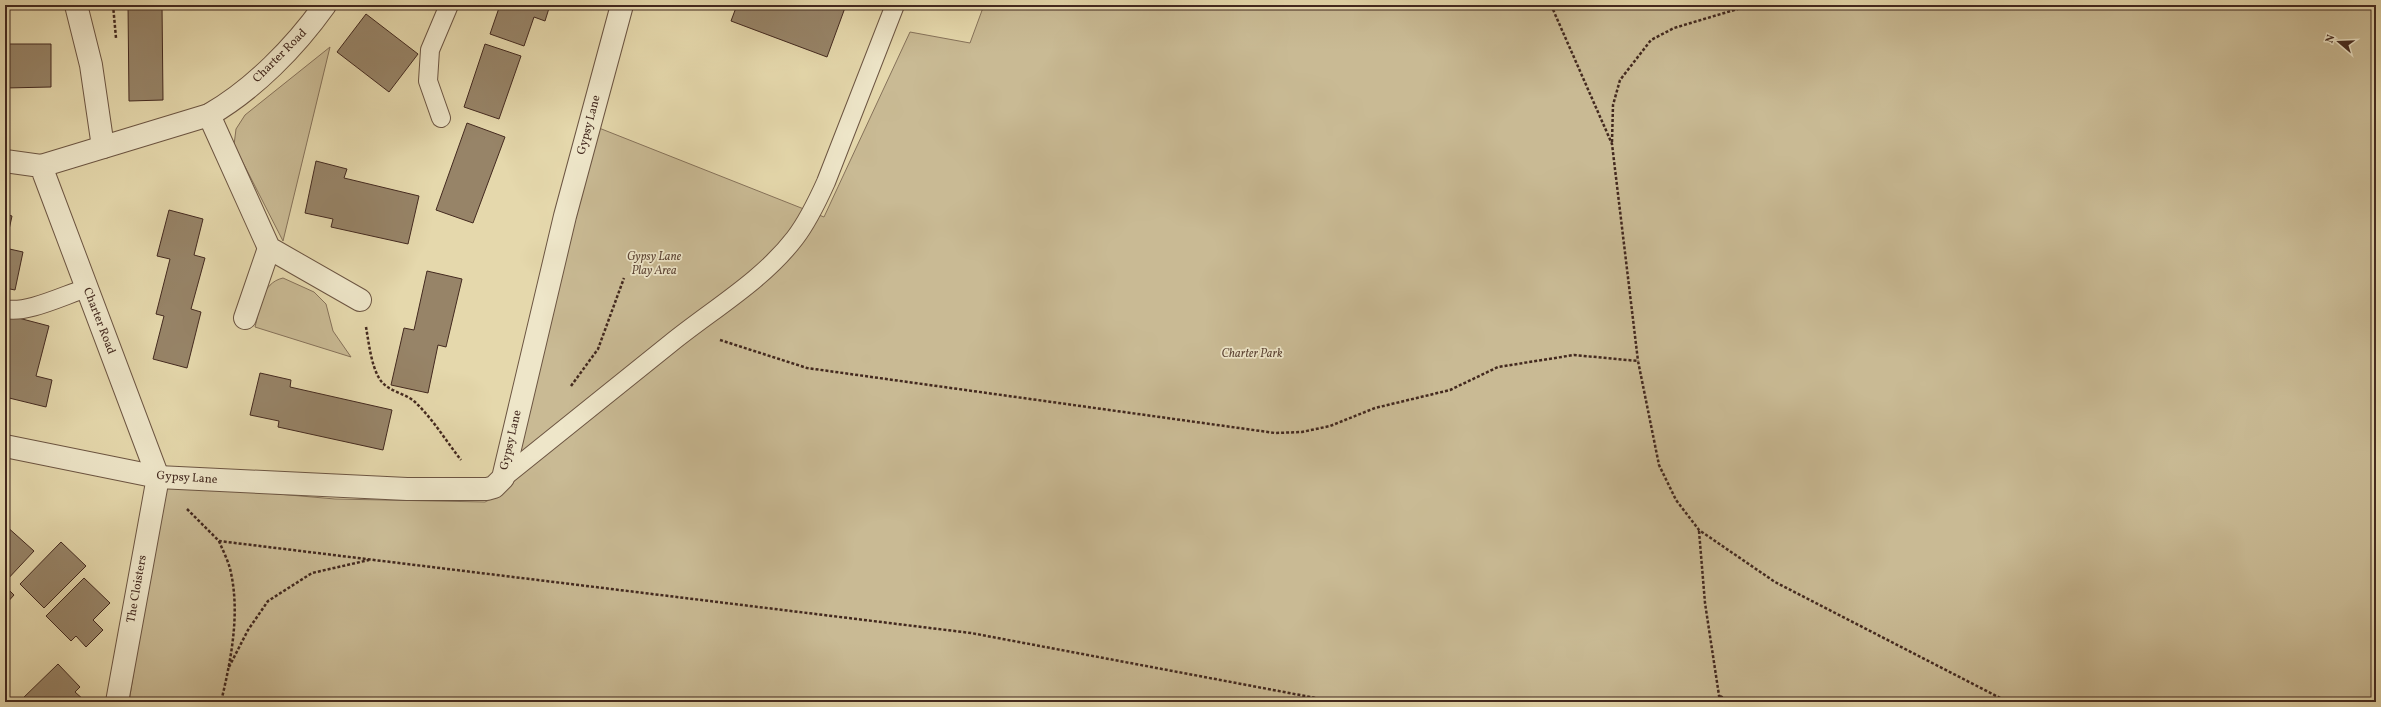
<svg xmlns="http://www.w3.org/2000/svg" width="2381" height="707" font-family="Vollkorn,serif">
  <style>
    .green { fill: #c9ba94; stroke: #86725a }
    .building { fill: #978468; stroke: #43291f }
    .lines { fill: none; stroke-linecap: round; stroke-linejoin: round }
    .lane-casing { stroke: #6c5542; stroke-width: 20 }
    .street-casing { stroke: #6c5542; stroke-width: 24 }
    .path { stroke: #43291f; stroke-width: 2.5; stroke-dasharray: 3 2; stroke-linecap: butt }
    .lane { stroke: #eee6c9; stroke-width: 18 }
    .street { stroke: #eee6c9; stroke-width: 22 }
    .labels { text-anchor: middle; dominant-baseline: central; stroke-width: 3.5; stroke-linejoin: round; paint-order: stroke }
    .street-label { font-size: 12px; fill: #43291f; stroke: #eee6c9 }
    .park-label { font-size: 12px; font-style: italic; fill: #5e4636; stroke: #eee6c9 }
  </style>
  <rect width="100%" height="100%" fill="#e5d8ac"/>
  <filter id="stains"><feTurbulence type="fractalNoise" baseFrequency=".005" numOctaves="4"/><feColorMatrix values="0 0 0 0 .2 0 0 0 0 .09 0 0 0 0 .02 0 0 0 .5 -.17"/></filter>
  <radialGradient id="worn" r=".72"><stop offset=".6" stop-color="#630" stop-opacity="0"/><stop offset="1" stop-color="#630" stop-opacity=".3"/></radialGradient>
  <!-- green -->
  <g class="green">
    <path d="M984 5H2376V702H129L163 484 335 499 485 502 503 493 507 486 599 128 824 217 910 32 970 43Z"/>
    <path d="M330 47 283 241 234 145 236 129 245 115Z"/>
    <path d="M283 278 314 292 326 304 333 331 351 357 255 327C260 308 261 283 283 278Z"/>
  </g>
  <!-- building -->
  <g class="building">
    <path d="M128 5H162L163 100 129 101Z"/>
    <path d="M500 5H550L545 21 534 17 524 46 490 34Z"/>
    <path d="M737 5H846L827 57 731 21Z"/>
    <path d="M366 14 418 54 389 92 337 52Z"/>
    <path d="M5 44H51V87L5 88Z"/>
    <path d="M485 44 521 56 499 119 464 107Z"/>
    <path d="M467 123 505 137 473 223 436 210Z"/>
    <path d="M316 161 347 169 344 178 419 196 408 244 331 227 333 219 305 213Z"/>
    <path d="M169 210 203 219 194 255 205 258 191 309 201 312 187 368 153 359 164 316 156 314 170 259 157 256Z"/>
    <path d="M5 214 12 216 5 248 23 252 15 290 5 288Z"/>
    <path d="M427 271 462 279 446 347 438 345 428 393 391 385 404 328 414 330Z"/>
    <path d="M7 315 49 326 36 376 52 380 46 407 5 397Z"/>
    <path d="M260 373 291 380 290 387 392 410 383 450 278 427 279 421 250 415Z"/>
    <path d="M5 525 34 551 5 582Z"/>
    <path d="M61 542 86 566 44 608 20 584Z"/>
    <path d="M84 578 110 603 93 620 103 630 86 647 76 636 71 641 46 616Z"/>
    <path d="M5 586 14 595 5 605Z"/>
    <path d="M58 664 80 687 75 692 84 700 23 702 21 700Z"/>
  </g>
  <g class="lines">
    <!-- lane casing -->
    <g class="lane-casing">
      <g id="lane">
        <path d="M441 118 428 81 430 50 449 5"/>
        <path d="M5 309C27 314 64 295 87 288"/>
        <path d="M503 478C559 433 615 388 671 343 713 309 762 281 795 238 808 221 817 202 826 182L895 5"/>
      </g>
    </g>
    <!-- street casing -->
    <g class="street-casing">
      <g id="street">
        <path d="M76 5 91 65 103 147"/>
        <path d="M209 115 269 248 360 300"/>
        <path d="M5 161 41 166 158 477 117 702"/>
        <path d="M41 166 209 115C254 89 295 47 325 5"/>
        <path d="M245 318 269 248"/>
        <path d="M5 446 158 477 407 489H487L494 487 503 478 565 216 622 5"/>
      </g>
    </g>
    <!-- path -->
    <g class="path">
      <path d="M113 5 116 38"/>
      <path d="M1551 5 1612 144 1638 361"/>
      <path d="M1612 142 1613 105 1620 80 1651 40 1674 28 1751 5"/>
      <path d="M366 327C369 344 371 364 379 378 387 392 404 392 415 402 433 419 446 441 461 460"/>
      <path d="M720 340 807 368 1275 433 1302 432 1330 426 1375 408 1450 390 1498 367 1574 355 1638 361 1659 465 1676 500 1699 530 1775 582 2008 702"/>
      <path d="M571 386 598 349 624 278"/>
      <path d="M187 509 219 541 971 633 1337 702"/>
      <path d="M1699 531 1705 603 1720 702"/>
      <path d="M219 541C223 551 229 562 231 573 240 615 231 660 221 702"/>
      <path d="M229 667 248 630 268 601 312 573 369 560"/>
      <path d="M1720 696 1731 702"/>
    </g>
    <!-- lane -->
    <use href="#lane" class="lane"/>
    <!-- street -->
    <use href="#street" class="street"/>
  </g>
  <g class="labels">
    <!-- street labels -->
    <g class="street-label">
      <text transform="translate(280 56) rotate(-45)">Charter Road</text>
      <text transform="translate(589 125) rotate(-75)">Gypsy Lane</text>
      <text transform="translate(99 321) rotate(69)">Charter Road</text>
      <text transform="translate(511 440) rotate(-77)">Gypsy Lane</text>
      <text transform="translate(187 478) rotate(4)">Gypsy Lane</text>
      <text transform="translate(137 589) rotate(-80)">The Cloisters</text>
    </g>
    <!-- park labels -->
    <g class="park-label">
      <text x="654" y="257">Gypsy Lane<tspan x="654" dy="14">Play Area</tspan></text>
      <text x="1252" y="354">Charter Park</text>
    </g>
  </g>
  <!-- margin -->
  <rect width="2381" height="707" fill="none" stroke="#e5d8ac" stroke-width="20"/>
  <rect x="6" y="6" width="2369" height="695" fill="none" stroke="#43291f" stroke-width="2"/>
  <rect x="10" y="10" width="2361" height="687" fill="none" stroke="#43291f"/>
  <!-- north arrow -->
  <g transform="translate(2339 42) rotate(289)" stroke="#eee6c9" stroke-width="3" paint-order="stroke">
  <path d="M0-3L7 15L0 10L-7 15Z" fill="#43291f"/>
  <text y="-6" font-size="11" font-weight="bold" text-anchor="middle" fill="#43291f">N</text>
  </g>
  <rect width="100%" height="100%" filter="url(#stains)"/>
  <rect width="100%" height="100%" fill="url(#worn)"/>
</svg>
